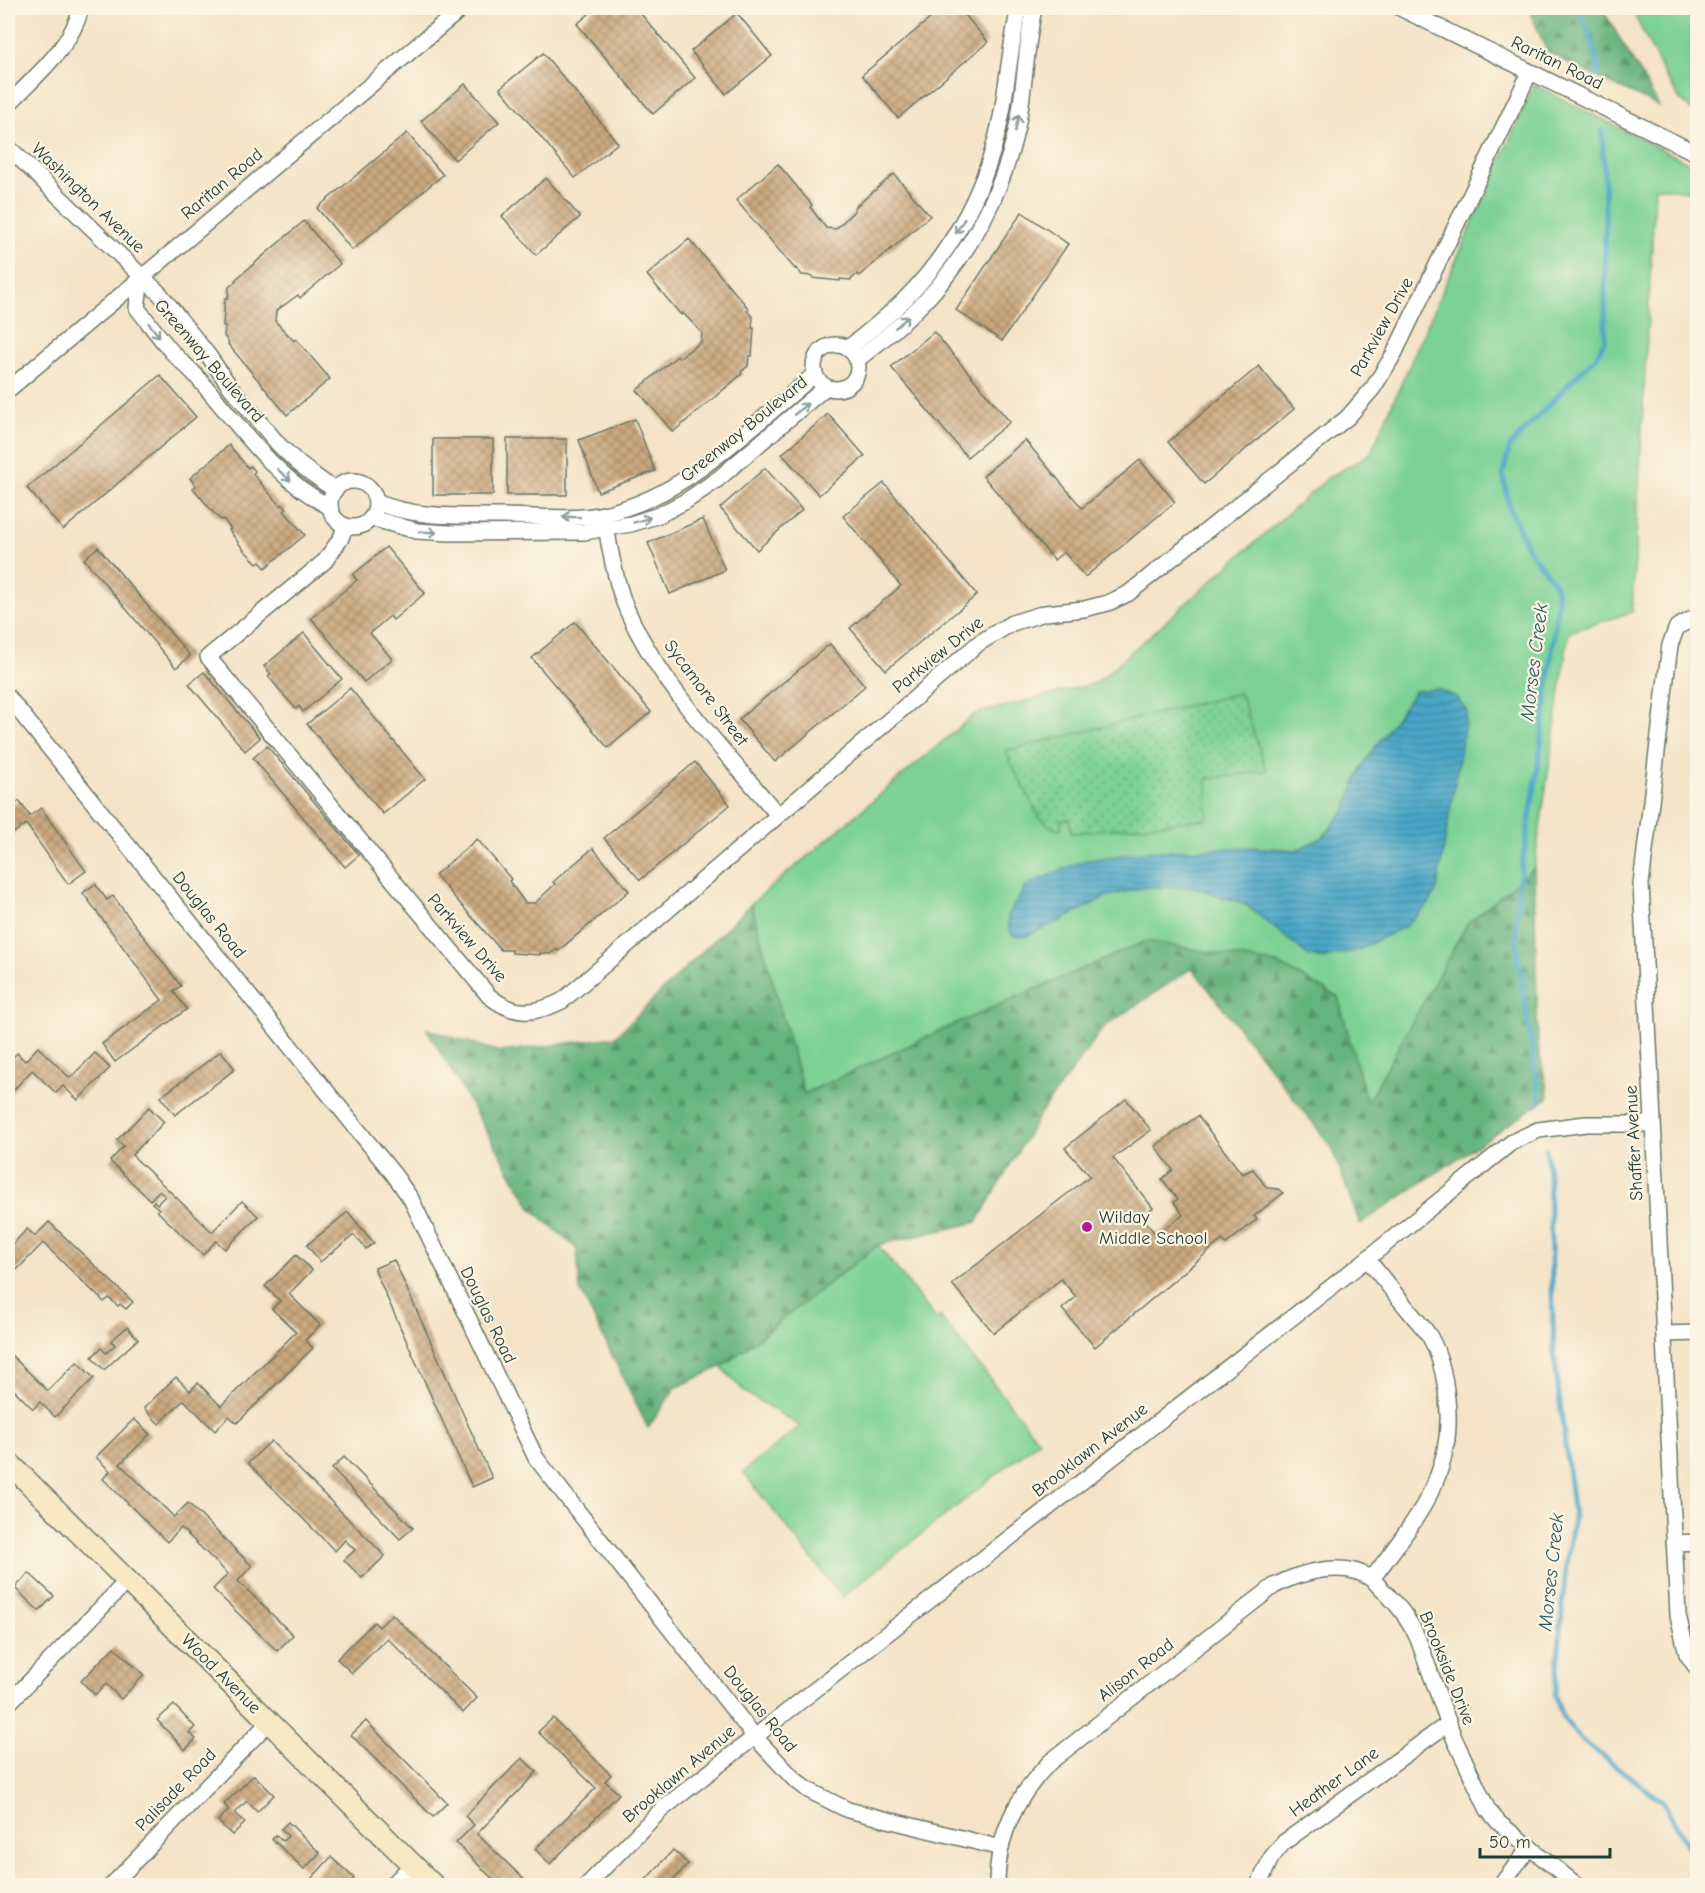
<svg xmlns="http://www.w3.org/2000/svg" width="1705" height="1893" font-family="'Comic Neue',sans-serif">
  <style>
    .grass { fill: #7cd194; stroke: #4e8764; stroke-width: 1.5; fill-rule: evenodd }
    .forest { fill: url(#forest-firs); stroke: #427859; stroke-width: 1.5 }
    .park { fill: url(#park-dots); stroke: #4e8764; stroke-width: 1.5 }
    .water { fill: url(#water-rules); stroke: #34727e; stroke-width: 1.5 }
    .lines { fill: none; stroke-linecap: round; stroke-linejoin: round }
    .stream { stroke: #49a6c7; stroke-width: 5 }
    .building { fill: url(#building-cross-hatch) }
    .minor-casing { stroke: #6a7767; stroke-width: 18 }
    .secondary-casing { stroke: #6a7767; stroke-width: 24 }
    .minor { stroke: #fff; stroke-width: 15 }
    .secondary { stroke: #f8e8c3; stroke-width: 21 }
    .oneway { stroke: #8f9e9a }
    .poi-dot { fill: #b5179e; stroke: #fcf5e5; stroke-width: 2 }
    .labels { text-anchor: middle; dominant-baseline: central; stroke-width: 4.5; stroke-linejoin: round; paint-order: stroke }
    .street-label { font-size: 18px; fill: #1f3d34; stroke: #fcf5e5 }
    .poi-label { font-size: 18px; fill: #1f3d34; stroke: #fcf5e5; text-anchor: start }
    .water-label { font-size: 20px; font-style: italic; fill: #2c5c60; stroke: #fcf5e5 }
  </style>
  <defs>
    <pattern id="forest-firs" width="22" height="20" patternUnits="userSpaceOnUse" patternTransform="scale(1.5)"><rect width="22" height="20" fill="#65b37e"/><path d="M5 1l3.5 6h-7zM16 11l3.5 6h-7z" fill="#539368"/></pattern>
    <pattern id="park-dots" width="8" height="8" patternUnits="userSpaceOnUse" patternTransform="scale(1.5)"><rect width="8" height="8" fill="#7cd194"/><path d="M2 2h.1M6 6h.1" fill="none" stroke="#65ab7a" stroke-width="1.8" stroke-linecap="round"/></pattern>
    <pattern id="water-rules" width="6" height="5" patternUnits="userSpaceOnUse" patternTransform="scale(1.5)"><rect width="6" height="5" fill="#49a6c7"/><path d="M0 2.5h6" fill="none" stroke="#3c88a2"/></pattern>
    <pattern id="building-cross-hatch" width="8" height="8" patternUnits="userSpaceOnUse" patternTransform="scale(1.5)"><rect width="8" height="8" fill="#cba97f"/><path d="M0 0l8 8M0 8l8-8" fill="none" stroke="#a48b69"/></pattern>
  </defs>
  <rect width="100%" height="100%" fill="#fcf5e5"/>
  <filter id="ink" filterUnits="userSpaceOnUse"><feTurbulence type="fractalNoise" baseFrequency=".0167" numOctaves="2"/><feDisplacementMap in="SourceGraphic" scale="12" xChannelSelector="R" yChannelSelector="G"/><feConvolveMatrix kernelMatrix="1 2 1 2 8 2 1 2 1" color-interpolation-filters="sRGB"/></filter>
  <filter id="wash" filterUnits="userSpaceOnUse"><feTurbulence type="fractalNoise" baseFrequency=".008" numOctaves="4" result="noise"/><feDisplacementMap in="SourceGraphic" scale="24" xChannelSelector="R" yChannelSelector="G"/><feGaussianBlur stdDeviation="1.35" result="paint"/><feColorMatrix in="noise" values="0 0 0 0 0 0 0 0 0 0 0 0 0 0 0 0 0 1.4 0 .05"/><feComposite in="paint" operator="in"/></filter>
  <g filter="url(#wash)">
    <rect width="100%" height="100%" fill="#f4e3c6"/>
    <!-- grass -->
    <g class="grass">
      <path d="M1631 8H1697V115L1679 98 1665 76Z"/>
      <path d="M1534 85 1697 167V192L1655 187 1632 612 1569 632 1534 868 1467 924 1367 1104 1338 997 1278 964 1147 941 955 1024 804 1094 751 904 975 714 1096 683 1329 477 1370 454ZM1437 689 1456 697 1308 955 1246 905 1195 887H1146L1107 896 1058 922 1027 885 1250 847 1297 850 1323 837 1345 810 1362 766 1415 691Z"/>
      <path d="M878 1245 936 1319 940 1316 1039 1441 842 1597 743 1472 800 1426 746 1393 721 1367Z"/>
    </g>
    <!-- forest -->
    <g class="forest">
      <path d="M1528 8H1602L1659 106 1581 70 1547 51Z"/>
      <path d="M1534 868 1538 1047 1549 1097 1360 1224 1331 1146 1192 968 1104 1027 1039 1115 977 1222 878 1245 721 1367 675 1388 648 1428 580 1290 577 1249 532 1209 427 1029 500 1052 615 1037 751 904 804 1094 955 1024 1146 941 1278 964 1338 997 1367 1103 1467 924Z"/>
    </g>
    <!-- park -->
    <path class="park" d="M1240 693 1267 771 1207 779V819L1072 833 1069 819 1061 820V828L1054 829 1039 817 1005 751Z"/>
    <!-- water -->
    <path class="water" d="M1437 689 1456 697 1467 711 1437 889 1429 904 1406 926 1358 950 1321 959 1308 955 1246 905 1195 887H1146L1107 896 1058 922 1026 936H1013L1008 926V915L1027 885 1082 861 1142 852 1250 847 1297 850 1323 837 1345 810 1362 766 1415 691Z"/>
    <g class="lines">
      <!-- stream -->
      <g class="stream">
        <path d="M1576 8C1590 31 1596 48 1598 76"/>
        <path d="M1540 1102 1518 958 1516 921 1519 882 1538 767 1558 599 1555 584 1528 549 1509 506 1503 474 1510 446 1577 375 1595 359 1605 340V196L1602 131"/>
        <path d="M1546 1149 1549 1177 1554 1353 1574 1517 1566 1565 1555 1695 1562 1716 1580 1739 1662 1801 1687 1845 1698 1871"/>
      </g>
    </g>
    <g id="blocks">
      <!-- building -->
      <g class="building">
        <path d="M596 8H636L695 78 653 114 577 24Z"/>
        <path d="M943 8H959L988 42 898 118 862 75Z"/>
        <path d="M737 13 772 56 726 94 691 51Z"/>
        <path d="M543 53 618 143 575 178 500 88Z"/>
        <path d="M465 84 499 122 455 160 421 121Z"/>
        <path d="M407 133 443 175 352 250 317 208Z"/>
        <path d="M778 164 812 205 810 207 826 228 836 229 855 210 854 208 894 174 930 216 859 276 857 274 851 280 840 279V281L813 278V276L802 275 796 268 795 269 736 200Z"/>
        <path d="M546 178 580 217 536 255 502 216Z"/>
        <path d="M1022 212 1068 244 1002 341 956 310Z"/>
        <path d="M304 221 340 264 300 298 298 295 276 311 275 321 294 341 296 339 330 379 287 415 228 344 229 343 224 336 225 326H223L225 298H228L229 287 236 281 235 280Z"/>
        <path d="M689 239 749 309 747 311 753 317 752 328H754L752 356H749L748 366 741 372 742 374 673 432 637 390 677 356 679 358 701 342 702 333 683 313 681 315 647 275Z"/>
        <path d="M934 332 1010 422 967 457 891 367Z"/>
        <path d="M1259 366 1294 409 1204 484 1168 442Z"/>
        <path d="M160 375 196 417 63 530 27 488Z"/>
        <path d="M828 414 865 456 819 495 782 454Z"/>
        <path d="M635 419 655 471 598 492 579 440Z"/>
        <rect x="433" y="439" width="60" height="56"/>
        <rect x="507" y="439" width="60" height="56"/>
        <path d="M1025 440 1082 508 1140 460 1175 502 1085 577 1064 552 1054 560 983 476Z"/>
        <path d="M229 445 248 468 251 466 255 471 253 474 280 506 282 504 287 509 284 511 305 535 265 568 260 561 257 563 243 549 229 530 231 529 223 519 221 520 212 511 193 488 196 486 190 478Z"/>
        <path d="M765 468 802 510 757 550 720 508Z"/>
        <path d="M884 483 977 595 886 670 850 628 901 586 843 516Z"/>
        <path d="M703 519 725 570 670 594 648 543Z"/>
        <path d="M98 547 190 656 176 668 84 559Z"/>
        <path d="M386 547 425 593 393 620 390 616 370 633 392 659 364 682 311 618 357 580 353 575Z"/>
        <path d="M575 622 651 712 608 748 532 658Z"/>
        <path d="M304 633 342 679 303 712 299 706 296 709 287 699 268 676 271 674 264 666Z"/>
        <path d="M830 644 865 686 775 762 739 719Z"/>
        <path d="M204 672 260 738 245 751 189 684Z"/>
        <path d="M350 688 425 779 383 814 307 724Z"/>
        <path d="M267 746 359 855 345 867 253 758Z"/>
        <path d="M695 762 730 805 640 880 604 838Z"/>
        <path d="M19 801 30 816 41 808 86 871 68 884 26 824 8 837V809Z"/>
        <path d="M477 839 511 879 509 881 525 903H535L555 884 553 882 593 848 629 891 558 951 557 949 550 954 540 953V955L512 953V950H501L435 875Z"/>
        <path d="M95 884 107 900 113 896 181 986 173 991 187 1009 115 1062 102 1044 162 1000 83 893Z"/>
        <path d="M38 1047 70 1078 95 1053 110 1068 78 1100 63 1086 56 1093 32 1070 8 1096V1062L17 1053 25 1061Z"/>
        <path d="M221 1051 235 1069 175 1115 161 1097Z"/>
        <path d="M1126 1099 1151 1130 1113 1158 1153 1208 1142 1217 1156 1235 1183 1215 1174 1202 1178 1199 1162 1179 1173 1170 1155 1146 1198 1116 1242 1174 1253 1169 1267 1188 1278 1189 1283 1193 1254 1216 1257 1219 1226 1244 1222 1240 1095 1347 1062 1309 1076 1297 1061 1279 994 1333 952 1284 1090 1176 1065 1148Z"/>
        <path d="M149 1107 164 1122 132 1155 212 1232 242 1201 258 1216 225 1249 216 1241 203 1255 157 1211 159 1209 152 1203 154 1201 157 1204 165 1196 159 1191 150 1200 110 1161 124 1146 117 1140Z"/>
        <path d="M348 1212 374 1243 366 1249 354 1235 320 1262 307 1245Z"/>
        <path d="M49 1222 133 1302 126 1309 120 1304 118 1306 109 1298 104 1302 43 1243 11 1276 8 1273V1249L27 1229 35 1236Z"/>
        <path d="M296 1255 312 1270 289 1294 320 1325 305 1340 313 1348 237 1423 229 1416 215 1431 184 1400 159 1424 144 1408 176 1377 190 1391 198 1383 221 1406 296 1332 272 1309 280 1301 265 1286Z"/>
        <path d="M394 1260 492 1478 472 1487 376 1273 375 1268Z"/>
        <path d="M127 1327 138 1339 104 1370 92 1357 101 1348 106 1353 115 1345 111 1341Z"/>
        <path d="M8 1352 48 1391 77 1362 94 1378 55 1417 40 1402 33 1409 8 1384Z"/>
        <path d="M134 1419 150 1434 120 1464 174 1517 188 1503 252 1566 238 1581 293 1635 277 1651 213 1589 228 1574 181 1528 167 1542 103 1479 110 1471 96 1457Z"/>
        <path d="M271 1441 385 1556 362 1578 344 1560 355 1550 345 1540 335 1551 248 1463Z"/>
        <path d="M344 1457 413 1528 400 1539 332 1469Z"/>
        <path d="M29 1573 54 1596 39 1611 15 1588Z"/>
        <path d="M392 1614 477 1698 463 1713 387 1638 352 1673 337 1659 374 1622 379 1627Z"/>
        <path d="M114 1647 144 1675 121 1699 106 1684 95 1695 81 1681Z"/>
        <path d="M174 1705 195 1727 189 1733 196 1739 185 1750 157 1720Z"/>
        <path d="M553 1718 611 1775 605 1781 619 1794 550 1864 535 1849 596 1788 538 1732Z"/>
        <path d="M366 1721 447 1803 433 1817 351 1735Z"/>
        <path d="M522 1758 537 1772 477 1834 531 1886H500L456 1843 474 1825 465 1816Z"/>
        <path d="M254 1775 274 1795 257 1812 247 1801 235 1813 245 1823 232 1835 218 1821 229 1810 224 1804Z"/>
        <path d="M288 1822 320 1853 304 1869 272 1839 276 1835 283 1841 288 1836 281 1829Z"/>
        <path d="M673 1850 688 1864 668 1886H640Z"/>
        <path d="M331 1857 354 1878 348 1886H314L316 1884 311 1879Z"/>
      </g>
    </g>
  </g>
  <g filter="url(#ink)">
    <use href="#blocks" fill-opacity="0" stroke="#6a7767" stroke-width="1.5"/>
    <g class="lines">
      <!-- minor casing -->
      <g class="minor-casing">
        <g id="minor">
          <path d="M1400 8 1698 154"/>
          <path d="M8 105C34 77 72 47 81 8"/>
          <path d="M8 147 160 294 208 355 231 388 279 445 299 464 326 484 336 489"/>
          <path d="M141 278 137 308C149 323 160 338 172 352 180 361 190 368 198 378 238 424 275 479 330 507"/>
          <circle cx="836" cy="367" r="22"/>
          <path d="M848 348C867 333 887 317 904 300 955 249 989 183 1002 112 1008 77 1011 42 1019 8"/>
          <path d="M857 360C876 345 895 330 913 313 969 259 1007 188 1020 111 1025 77 1027 42 1034 8"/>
          <path d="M8 390 462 8"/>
          <circle cx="353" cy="504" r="23"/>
          <path d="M376 502C414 518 457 516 498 516 532 516 570 521 603 514 661 502 705 467 749 430 771 412 793 393 815 374"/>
          <path d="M371 518 417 531 449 533 584 532 631 524 659 515 686 501 718 479 826 387"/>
          <path d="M605 520C609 545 615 577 623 600 652 676 726 753 778 815"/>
          <path d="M345 526 341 538 325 561 208 657 489 996C514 1016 534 1015 562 1001L979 643 1012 623 1045 613 1084 609 1108 603 1129 593 1348 417 1373 388 1394 354 1530 72"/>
          <path d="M1698 616 1677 627 1670 645 1641 884 1678 1615 1687 1654 1698 1670"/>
          <path d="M8 697 395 1176 411 1199 536 1458 754 1736 793 1778 808 1790 848 1810 1001 1848"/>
          <path d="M1367 1259C1381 1276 1395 1294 1410 1312 1416 1320 1425 1328 1430 1337 1440 1355 1445 1378 1447 1399 1456 1476 1414 1521 1372 1579"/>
          <path d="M1664 1334 1698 1333"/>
          <path d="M1674 1543 1698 1542"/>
          <path d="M8 1704 127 1581"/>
          <path d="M111 1886 269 1722"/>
          <path d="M391 1886 413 1864"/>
          <path d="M586 1886 661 1810 1367 1259 1512 1142 1538 1130 1586 1124H1652"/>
          <path d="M997 1886C997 1835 1016 1797 1050 1762L1274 1586C1300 1572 1346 1559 1373 1580 1377 1584 1381 1589 1386 1593 1400 1607 1410 1620 1418 1639L1454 1738 1488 1810 1499 1823 1578 1886"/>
          <path d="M1258 1886 1271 1858 1283 1843 1449 1723"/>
          <path d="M1500 1886 1530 1847"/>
        </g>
      </g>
      <!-- secondary casing -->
      <g class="secondary-casing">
        <path id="secondary" d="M8 1462 434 1886"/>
      </g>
      <!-- minor -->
      <use href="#minor" class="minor"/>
      <!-- secondary -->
      <use href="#secondary" class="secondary"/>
    </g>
    <!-- one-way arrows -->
    <defs><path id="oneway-shaft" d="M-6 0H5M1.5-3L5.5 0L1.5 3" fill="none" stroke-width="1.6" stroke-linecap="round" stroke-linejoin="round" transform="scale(1.5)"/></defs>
    <g class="oneway">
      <use href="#oneway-shaft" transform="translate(1017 123) rotate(-77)"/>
      <use href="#oneway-shaft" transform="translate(960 226) rotate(121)"/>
      <use href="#oneway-shaft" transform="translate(902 322) rotate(-41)"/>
      <use href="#oneway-shaft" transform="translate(154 330) rotate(51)"/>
      <use href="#oneway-shaft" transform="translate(801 409) rotate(-40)"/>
      <use href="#oneway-shaft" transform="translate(284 475) rotate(41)"/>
      <use href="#oneway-shaft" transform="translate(571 517) rotate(-180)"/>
      <use href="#oneway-shaft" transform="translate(642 520) rotate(-17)"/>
      <use href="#oneway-shaft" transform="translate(428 532) rotate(4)"/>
    </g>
  </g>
  <!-- markers -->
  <circle class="poi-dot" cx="1087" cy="1227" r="6"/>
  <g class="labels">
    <!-- street labels -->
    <g class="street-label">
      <text transform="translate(1557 63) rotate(26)">Raritan Road</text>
      <text transform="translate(222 184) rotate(-40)">Raritan Road</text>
      <text transform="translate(88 198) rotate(44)">Washington Avenue</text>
      <text transform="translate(1382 327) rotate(-61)">Parkview Drive</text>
      <text transform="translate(209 361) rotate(49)">Greenway Boulevard</text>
      <text transform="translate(744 429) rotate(-39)">Greenway Boulevard</text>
      <text transform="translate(938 655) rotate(-39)">Parkview Drive</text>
      <text transform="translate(706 693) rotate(53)">Sycamore Street</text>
      <text transform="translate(209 915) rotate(51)">Douglas Road</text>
      <text transform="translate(467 938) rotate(49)">Parkview Drive</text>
      <text transform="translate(1634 1143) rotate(-93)">Shaffer Avenue</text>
      <text transform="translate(488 1315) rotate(64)">Douglas Road</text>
      <text transform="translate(1090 1450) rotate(-38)">Brooklawn Avenue</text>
      <text transform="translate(1447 1668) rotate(68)">Brookside Drive</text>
      <text transform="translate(1136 1670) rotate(-38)">Alison Road</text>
      <text transform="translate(221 1674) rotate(45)">Wood Avenue</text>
      <text transform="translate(760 1709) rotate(51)">Douglas Road</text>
      <text transform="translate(679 1774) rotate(-40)">Brooklawn Avenue</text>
      <text transform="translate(1334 1782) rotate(-36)">Heather Lane</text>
      <text transform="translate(176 1790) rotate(-46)">Palisade Road</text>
    </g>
    <!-- poi labels -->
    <g class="poi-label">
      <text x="1099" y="1217">Wilday<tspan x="1099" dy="21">Middle School</tspan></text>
    </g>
    <!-- water labels -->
    <g class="water-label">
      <text transform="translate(1534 662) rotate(-83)">Morses Creek</text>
      <text transform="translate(1551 1572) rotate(-84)">Morses Creek</text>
    </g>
  </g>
  <!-- margin -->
  <rect width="1705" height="1893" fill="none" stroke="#fcf5e5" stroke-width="30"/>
  <!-- scale -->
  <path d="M1480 1848v9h130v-9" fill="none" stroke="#1f3d34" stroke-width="3"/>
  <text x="1489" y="1848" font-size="18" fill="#1f3d34" stroke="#fcf5e5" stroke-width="4.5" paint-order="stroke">50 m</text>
</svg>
